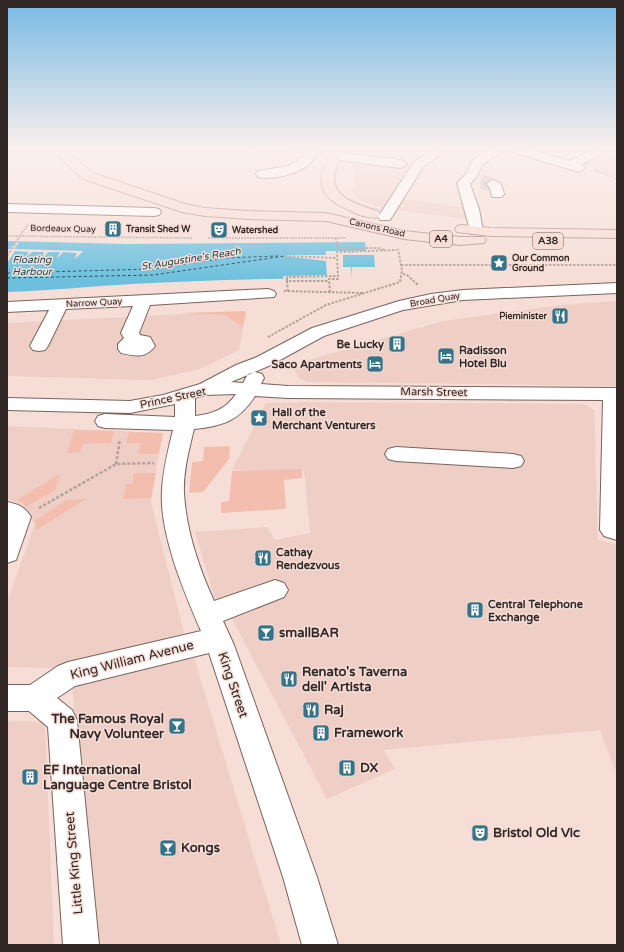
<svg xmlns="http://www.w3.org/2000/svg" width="624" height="952" font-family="'Varela Round',sans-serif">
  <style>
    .built { fill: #eecec5 }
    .green { fill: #f4beaf }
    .water { fill: #6cc0de }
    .pier { fill: #f6ded7 }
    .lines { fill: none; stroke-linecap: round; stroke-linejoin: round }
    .ferry { stroke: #224855; stroke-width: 1; stroke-dasharray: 3 2.5; stroke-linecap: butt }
    .minor-tunnel { stroke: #cfbab4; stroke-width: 14; stroke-dasharray: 14 6; stroke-linecap: butt }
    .minor-casing { stroke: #78635d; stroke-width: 2 }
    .major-casing { stroke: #ae8e86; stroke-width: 2 }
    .path-far2 { stroke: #b4a19b; stroke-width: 1.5; stroke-dasharray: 2 1; stroke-linecap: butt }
    .path-far1 { stroke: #b4a19b; stroke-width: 2; stroke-dasharray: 2.5 1.5; stroke-linecap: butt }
    .path { stroke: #b4a19b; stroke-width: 2.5; stroke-dasharray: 3 2; stroke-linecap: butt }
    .minor { fill: #fff; fill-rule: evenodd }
    .major { fill: #f7dcd5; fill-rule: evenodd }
    .labels { text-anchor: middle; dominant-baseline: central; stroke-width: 3; stroke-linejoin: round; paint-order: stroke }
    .far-street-label { font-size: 9px; fill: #312826; stroke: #f6ded7 }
    .far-poi-label { font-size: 9px; font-weight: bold; fill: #312826; stroke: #f6ded7; text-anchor: start }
    .shield { fill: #f6ded7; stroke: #6c5f5b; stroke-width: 1 }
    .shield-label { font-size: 10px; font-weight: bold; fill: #312826 }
    .far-water-label { font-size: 10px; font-style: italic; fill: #224855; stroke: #f6ded7 }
    .poi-label { font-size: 11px; font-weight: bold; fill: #312826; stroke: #f6ded7; text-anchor: start }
    .street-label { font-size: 11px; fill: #312826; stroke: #f6ded7 }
    .near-poi-label { font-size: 13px; font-weight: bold; fill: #312826; stroke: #f6ded7; text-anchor: start }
    .near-street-label { font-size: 13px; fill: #312826; stroke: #f6ded7 }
  </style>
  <rect width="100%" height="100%" fill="#f6ded7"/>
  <!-- built -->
  <g class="built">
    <path d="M354 148H407L409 167 402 191 398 198 467 208 468 219 393 210 374 206 361 201 353 195 351 188 356 187 351 158V150Z"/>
    <path d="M600 154 613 157 609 160 617 163V177L586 166 583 163Z"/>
    <path d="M617 301V386L307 382 299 378 295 371 300 364 309 360 443 321 561 305Z"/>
    <path d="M246 311 239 350 200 369 151 380 7 376V323Z"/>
    <path d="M303 402 584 404 594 410 598 540 617 545V775L600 730 384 750 395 769 327 799 231 617 270 582 215 599 195 532 267 527 275 540 310 533 304 470H232L266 403Z"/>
    <path d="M7 426 162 433 151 502 184 633 54 668 7 667V602L35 524 16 502 7 499Z"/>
    <path d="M194 658 281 945H99L72 687Z"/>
    <path d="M7 721 45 722 54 945H7Z"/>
  </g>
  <!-- green -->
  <g class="green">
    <path d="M246 311 243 327 225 315 180 313Z"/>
    <path d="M74 430 114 431 111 443 83 444 80 452 67 453Z"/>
    <path d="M129 432 163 433 159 454H138L141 443H126Z"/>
    <path d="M230 446 229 459 203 492 189 493 192 462 203 461 204 447Z"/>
    <path d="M302 469V478L284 480 286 509 221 513V502L229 501 232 471Z"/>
    <path d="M134 473H156L151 498 123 499 126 484H132Z"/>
    <path d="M60 474 55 490 26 507 22 502 17 500Z"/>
    <path d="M86 499 36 530 35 520 67 500Z"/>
  </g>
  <!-- water -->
  <path class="water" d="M7 241 126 244 365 242 366 251H351V255H374L375 267H352V278C282 278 205 280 132 284 90 286 49 291 7 292Z"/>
  <!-- pier -->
  <g class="pier">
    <path d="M16 242H19L14 249 83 251 75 259 77 253 63 252 57 259 60 252H48L42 259 44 252H32L25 258 29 252 15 251 7 263V249H10Z"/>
    <path d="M326 251H350L351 255H343V267H351L352 278 284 279 283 276 327 275 326 261 285 256 288 255H326Z"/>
  </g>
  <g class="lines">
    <!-- ferry -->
    <g class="ferry">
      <path d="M7 273 152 269 225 258 278 256"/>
      <path d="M7 278 153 275 285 256"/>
    </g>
    <!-- minor-tunnel -->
    <path class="minor-tunnel" d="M481 182 492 184"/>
    <!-- minor casing -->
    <g class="minor-casing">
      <g id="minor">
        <path d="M281 148H324L326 150 324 153H316C312 172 274 181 258 177L256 174 258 171 288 166 303 157 305 152H282Z"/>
        <path d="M435 148H440L445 151 423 167 390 220H380L378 217 414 162Z"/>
        <path d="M493 148H506L482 165 477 176 470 184 479 209 483 231 481 234H471L457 183 466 174 473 160Z"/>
        <path d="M507 148H524L570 161 595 148H609L582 165 585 168 579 172 509 151Z"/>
        <path d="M335 152 401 160 407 164 401 168 331 159 329 156Z"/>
        <path d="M492 180C501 182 502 185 504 194L502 197H492L490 188 486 184Z"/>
        <path d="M7 204 154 208 159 209 161 212 159 215 154 216 7 212Z"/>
        <path d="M617 283V293L463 300 403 310 324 336 271 365 231 382 243 383 248 374 255 372 262 374 264 378 261 384 288 386 617 388V540L604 536 600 530 603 400 288 398 255 396C239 421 223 426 194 429 189 450 183 472 184 493 186 530 199 568 214 601L275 580 284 583 288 590 284 597 223 621 234 645 317 877 338 945H302L283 877 209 653 75 686 57 698 72 710 77 720 99 945H63L48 727 29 711H7V685H30L58 666 68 662 201 631C184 592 159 533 162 490 163 470 168 450 173 430L105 428 98 426 95 421 98 416 105 414 175 417V404L130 413 7 410V398L130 401 163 395 200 384 236 365 257 357 312 328 399 301 431 294 463 290ZM236 394C226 409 213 414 195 416V398L205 395Z"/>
        <path d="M268 289 274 291 276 294 274 297 150 305 139 333 140 335 150 337 155 346C146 359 134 356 121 353L118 349V344L124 338 121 333 133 306 66 309 48 346 45 350 39 351 33 350 30 346 49 310 7 312V302Z"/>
        <path d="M396 447 513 454 521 456 524 461 521 466 513 468 396 461 388 459 385 454 388 449Z"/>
        <path d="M7 502C18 504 25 507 31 517L16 560 7 563Z"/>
      </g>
    </g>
    <!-- major casing -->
    <g class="major-casing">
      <g id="major">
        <path d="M50 148H63L93 173 185 204 205 208 248 211 326 213 404 231 460 237H484L486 240 484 243 460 245 404 239 326 221 248 219 205 216 182 212 83 179Z"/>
        <path d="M335 148H347C320 188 338 199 378 211L380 214 378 217C369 219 359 215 351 211 314 196 315 177 335 148Z"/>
        <path d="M462 225 490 228 617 230V238L490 236 457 232 455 229 457 226Z"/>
      </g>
    </g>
    <!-- path-far2 -->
    <g class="path-far2">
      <path d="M595 170 617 179"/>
      <path d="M7 236 192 238"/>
      <path d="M208 238H346"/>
      <path d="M336 238 337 245"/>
      <path d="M14 245 28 224"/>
    </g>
    <!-- path-far1 -->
    <g class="path-far1">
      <path d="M337 244 338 248H379L384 250"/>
      <path d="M7 256 15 244"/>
      <path d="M285 256 337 258"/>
      <path d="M401 265H617"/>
      <path d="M403 274 407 275 418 285"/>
      <path d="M287 279V277L338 276"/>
      <path d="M287 279V281H329"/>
      <path d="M287 281 288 291"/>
      <path d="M284 291 363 293"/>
      <path d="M330 292 329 279H338L337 252 397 250"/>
      <path d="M268 337 326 305 400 282 402 270 398 249"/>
    </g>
    <!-- path -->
    <g class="path">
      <path d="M116 464 120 439"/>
      <path d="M39 508 116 464 154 463"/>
    </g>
    <!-- minor -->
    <use href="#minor" class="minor"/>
    <!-- major -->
    <use href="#major" class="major"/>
  </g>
  <!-- sky -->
  <linearGradient id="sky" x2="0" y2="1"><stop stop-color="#76b9e4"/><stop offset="0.53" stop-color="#fbf0ed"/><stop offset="1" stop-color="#fbf0ed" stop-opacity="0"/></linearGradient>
  <rect width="624" height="281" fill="url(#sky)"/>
  <!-- icons -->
  <defs>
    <g id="building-square" transform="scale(0.9)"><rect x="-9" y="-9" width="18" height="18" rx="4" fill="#347388" stroke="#f6ded7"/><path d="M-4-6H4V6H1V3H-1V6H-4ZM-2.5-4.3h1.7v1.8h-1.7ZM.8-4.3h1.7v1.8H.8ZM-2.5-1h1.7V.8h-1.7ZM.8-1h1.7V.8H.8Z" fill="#fff"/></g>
    <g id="theatre-square" transform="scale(0.9)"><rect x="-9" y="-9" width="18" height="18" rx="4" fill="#347388" stroke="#f6ded7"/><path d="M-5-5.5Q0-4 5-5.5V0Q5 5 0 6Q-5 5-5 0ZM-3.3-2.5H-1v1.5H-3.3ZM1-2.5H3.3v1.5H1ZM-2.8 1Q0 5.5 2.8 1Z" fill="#fff"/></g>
    <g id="sight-square" transform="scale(0.9)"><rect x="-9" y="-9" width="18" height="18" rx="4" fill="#347388" stroke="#f6ded7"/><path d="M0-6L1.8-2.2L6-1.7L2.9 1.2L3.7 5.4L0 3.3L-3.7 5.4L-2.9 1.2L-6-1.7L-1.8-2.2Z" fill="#fff"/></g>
    <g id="restaurant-square" transform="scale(0.9)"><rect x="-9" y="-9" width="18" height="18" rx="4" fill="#347388" stroke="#f6ded7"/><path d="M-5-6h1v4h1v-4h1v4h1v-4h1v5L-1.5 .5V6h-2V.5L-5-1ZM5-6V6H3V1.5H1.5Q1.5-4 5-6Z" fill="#fff"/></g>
    <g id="hotel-square" transform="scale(0.9)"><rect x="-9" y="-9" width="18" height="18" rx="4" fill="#347388" stroke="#f6ded7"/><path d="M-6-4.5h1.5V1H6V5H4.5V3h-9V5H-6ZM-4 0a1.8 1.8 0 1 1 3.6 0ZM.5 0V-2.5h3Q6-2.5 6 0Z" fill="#fff"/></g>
    <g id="bar-square" transform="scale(0.9)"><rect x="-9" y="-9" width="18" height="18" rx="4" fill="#347388" stroke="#f6ded7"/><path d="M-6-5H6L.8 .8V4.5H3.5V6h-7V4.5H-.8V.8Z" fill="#fff"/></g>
  </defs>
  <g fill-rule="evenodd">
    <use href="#building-square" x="113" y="229"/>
    <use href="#theatre-square" x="219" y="230"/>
    <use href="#sight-square" x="499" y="263"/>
    <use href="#restaurant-square" x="560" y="316"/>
    <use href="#building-square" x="397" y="344"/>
    <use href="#hotel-square" x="446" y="356"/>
    <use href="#hotel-square" x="375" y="364"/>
    <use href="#sight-square" x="259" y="418"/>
    <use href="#restaurant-square" x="263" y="558"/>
    <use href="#building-square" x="475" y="610"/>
    <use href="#bar-square" x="266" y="633"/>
    <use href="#restaurant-square" x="289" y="679"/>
    <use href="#restaurant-square" x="311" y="710"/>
    <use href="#bar-square" x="177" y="726"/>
    <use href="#building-square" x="321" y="733"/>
    <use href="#building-square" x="347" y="768"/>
    <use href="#building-square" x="30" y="777"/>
    <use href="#theatre-square" x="480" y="833"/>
    <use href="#bar-square" x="168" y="848"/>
  </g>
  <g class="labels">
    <!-- far-street labels -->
    <g class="far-street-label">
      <text transform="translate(377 228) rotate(13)">Canons Road</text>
      <text transform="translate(63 229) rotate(1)">Bordeaux Quay</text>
      <text transform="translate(435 300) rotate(-10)">Broad Quay</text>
      <text transform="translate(94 303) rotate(-3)">Narrow Quay</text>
    </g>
    <!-- far-poi labels -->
    <g class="far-poi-label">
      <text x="126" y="229">Transit Shed W</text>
      <text x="232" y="230">Watershed</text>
      <text x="512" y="258">Our Common<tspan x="512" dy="10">Ground</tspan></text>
      <text x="547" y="316" text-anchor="end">Pieminister</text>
    </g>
    <!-- shield labels -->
    <g class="shield">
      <rect x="430" y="231" width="22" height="16" rx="3"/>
      <rect x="533" y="233" width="30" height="16" rx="3"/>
    </g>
    <g class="shield-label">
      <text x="441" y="239">A4</text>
      <text x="548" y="241">A38</text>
    </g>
    <!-- far-water labels -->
    <g class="far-water-label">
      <text transform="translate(191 259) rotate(-9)">St Augustine's Reach</text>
      <text x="32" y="260">Floating<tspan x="32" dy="12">Harbour</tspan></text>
    </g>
    <!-- poi labels -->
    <g class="poi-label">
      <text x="384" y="344" text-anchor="end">Be Lucky</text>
      <text x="459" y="350">Radisson<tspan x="459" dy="13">Hotel Blu</tspan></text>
      <text x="362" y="364" text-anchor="end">Saco Apartments</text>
      <text x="272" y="412">Hall of the<tspan x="272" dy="13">Merchant Venturers</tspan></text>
      <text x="276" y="552">Cathay<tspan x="276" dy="13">Rendezvous</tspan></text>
      <text x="488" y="604">Central Telephone<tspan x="488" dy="13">Exchange</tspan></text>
    </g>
    <!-- street labels -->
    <g class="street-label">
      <text transform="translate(434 392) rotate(1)">Marsh Street</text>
      <text transform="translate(173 398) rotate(-12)">Prince Street</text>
    </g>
    <!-- near-poi labels -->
    <g class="near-poi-label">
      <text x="279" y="633">smallBAR</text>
      <text x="302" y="672">Renato's Taverna<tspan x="302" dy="15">dell' Artista</tspan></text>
      <text x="324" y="710">Raj</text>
      <text x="164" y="719" text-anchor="end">The Famous Royal<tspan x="164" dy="15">Navy Volunteer</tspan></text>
      <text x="334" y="733">Framework</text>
      <text x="360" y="768">DX</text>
      <text x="43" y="770">EF International<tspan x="43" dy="15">Language Centre Bristol</tspan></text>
      <text x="493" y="833">Bristol Old Vic</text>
      <text x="181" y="848">Kongs</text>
    </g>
    <!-- near-street labels -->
    <g class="near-street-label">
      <text transform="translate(132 660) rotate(-14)">King William Avenue</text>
      <text transform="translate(233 685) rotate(71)">King Street</text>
      <text transform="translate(74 863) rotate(-95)">Little King Street</text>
    </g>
  </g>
  <!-- border -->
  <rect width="624" height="952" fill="none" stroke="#312826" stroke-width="16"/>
</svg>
